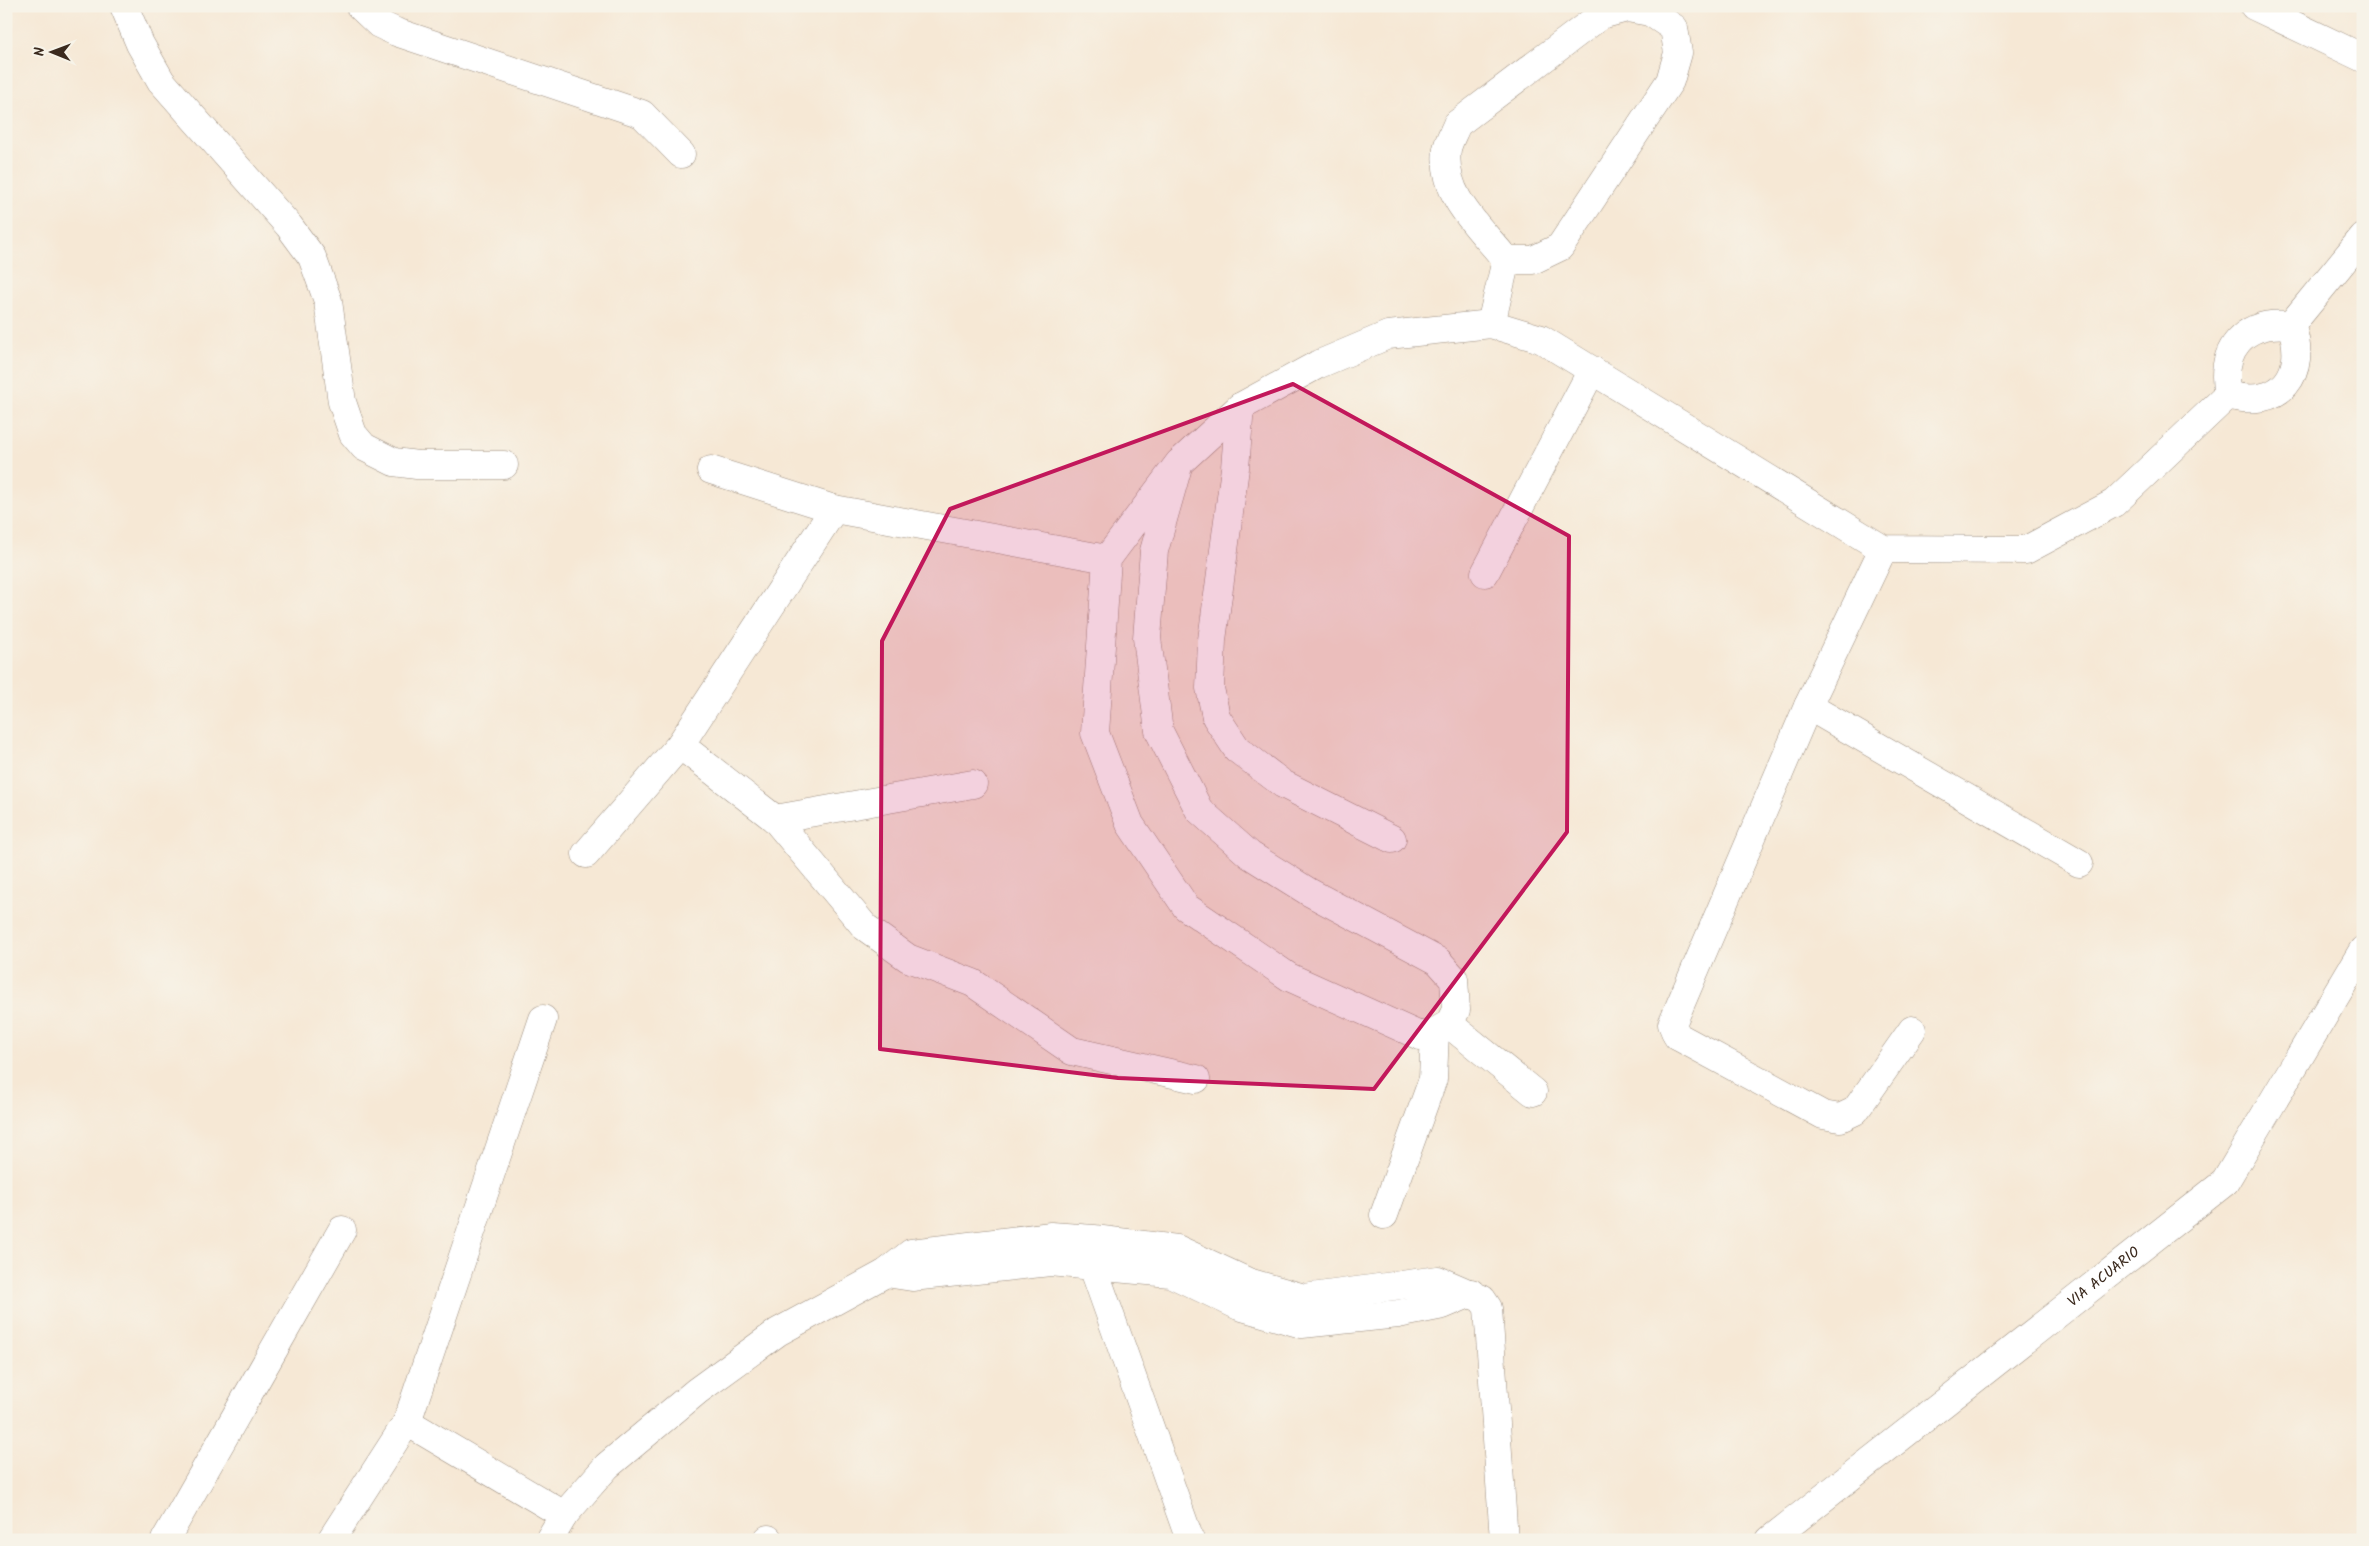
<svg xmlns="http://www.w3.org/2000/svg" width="2369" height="1546" font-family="Kalam,sans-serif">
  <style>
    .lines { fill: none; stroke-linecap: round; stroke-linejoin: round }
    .minor-casing { stroke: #98897a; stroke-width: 29 }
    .minor { stroke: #fff; stroke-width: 28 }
    .marked { fill: #c2185b; fill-opacity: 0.2; stroke: #c2185b; stroke-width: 4; stroke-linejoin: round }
    .labels { text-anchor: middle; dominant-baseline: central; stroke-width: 5; stroke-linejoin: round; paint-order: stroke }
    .street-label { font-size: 15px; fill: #3b2a1e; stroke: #f7f3e8 }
  </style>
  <rect width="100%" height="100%" fill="#f7f3e8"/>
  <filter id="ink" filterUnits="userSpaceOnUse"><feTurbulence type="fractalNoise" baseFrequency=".02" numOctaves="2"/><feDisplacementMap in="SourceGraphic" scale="10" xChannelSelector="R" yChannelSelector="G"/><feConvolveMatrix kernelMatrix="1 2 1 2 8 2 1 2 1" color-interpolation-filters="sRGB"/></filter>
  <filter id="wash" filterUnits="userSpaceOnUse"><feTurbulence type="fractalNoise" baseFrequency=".0096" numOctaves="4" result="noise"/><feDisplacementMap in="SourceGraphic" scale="20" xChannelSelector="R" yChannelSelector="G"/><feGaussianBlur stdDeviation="1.12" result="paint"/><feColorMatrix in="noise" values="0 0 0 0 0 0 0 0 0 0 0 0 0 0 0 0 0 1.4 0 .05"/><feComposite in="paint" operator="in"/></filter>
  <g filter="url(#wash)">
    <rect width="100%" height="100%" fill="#f6e8d5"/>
  </g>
  <g filter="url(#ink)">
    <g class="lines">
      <!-- minor casing -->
      <g class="minor-casing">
        <g id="minor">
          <path d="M124 6 140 44 161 81 289 226 312 257 328 301 342 402 353 434 364 447 394 462 417 465H504"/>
          <path d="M360 6 379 24 396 32 642 114 681 154"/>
          <path d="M2254 6 2363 58"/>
          <path d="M1627 8 1650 12 1674 28 1678 53 1670 81 1560 247 1533 260H1506C1479 226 1441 196 1447 149 1449 140 1454 132 1457 124L1601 15Z"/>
          <path d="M1491 324 1506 260"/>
          <path d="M2291 325 2363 237"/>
          <path d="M2228 395C2280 410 2309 374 2291 325"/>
          <path d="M2228 395C2219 350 2243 320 2291 325"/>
          <path d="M1240 407 1235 468 1212 640 1210 688 1216 717 1237 749 1283 784 1392 839"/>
          <path d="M1179 463 1154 551 1147 638 1159 731 1199 810 1250 855 1309 892 1438 961 1454 979 1456 1010 1449 1024 1435 1032 1420 1036 1289 977 1186 907 1130 824 1095 733 1107 559 1179 463 1240 407 1317 365 1388 335 1491 324 1541 339 1883 549 2026 550 2114 503 2228 395"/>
          <path d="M711 470 834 509 1107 559"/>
          <path d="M1883 549 1808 706 1672 1024 1677 1036 1823 1115 1840 1118 1855 1111 1912 1030"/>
          <path d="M1485 573 1592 370"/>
          <path d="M1808 706 2079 863"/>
          <path d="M680 745 775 819 865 927 908 958 973 983 1072 1051 1196 1079"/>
          <path d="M775 819 973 784"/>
          <path d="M586 854 680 745 834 509"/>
          <path d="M1449 1024 1533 1092"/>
          <path d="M1384 1215 1433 1079 1435 1032"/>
          <path d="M1092 1264 1190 1540"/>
          <path d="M886 1273 912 1277 1050 1262 1170 1273 1239 1306 1302 1324 1398 1314 1443 1305 1471 1293"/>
          <path d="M407 1422 543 1019"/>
          <path d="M165 1540 342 1230"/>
          <path d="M331 1540 407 1422 564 1515"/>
          <path d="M549 1540 564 1515 607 1466 697 1391 778 1332 886 1273 911 1253 1051 1236 1094 1239 1177 1249 1248 1282 1304 1298 1438 1280 1482 1299 1488 1308 1504 1540"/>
          <path d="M767 1540 768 1539"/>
          <path id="s1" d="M1770 1540 2225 1182 2363 950"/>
        </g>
      </g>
      <!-- minor -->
      <use href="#minor" class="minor"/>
    </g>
  </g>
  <!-- marked area -->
  <path class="marked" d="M1293 384 1569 536 1567 832 1374 1089 1118 1078 880 1049 882 641 950 509Z"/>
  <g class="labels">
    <!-- street labels -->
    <g class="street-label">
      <text stroke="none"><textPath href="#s1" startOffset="425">VIA ACUARIO</textPath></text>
    </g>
  </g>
  <!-- margin -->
  <rect width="2369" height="1546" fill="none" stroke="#f7f3e8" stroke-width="25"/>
  <!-- north arrow -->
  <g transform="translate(52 52) rotate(271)" stroke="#f7f3e8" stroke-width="4" paint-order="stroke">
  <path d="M0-4L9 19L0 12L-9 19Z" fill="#3b2a1e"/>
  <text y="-8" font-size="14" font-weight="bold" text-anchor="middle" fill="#3b2a1e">N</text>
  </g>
</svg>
